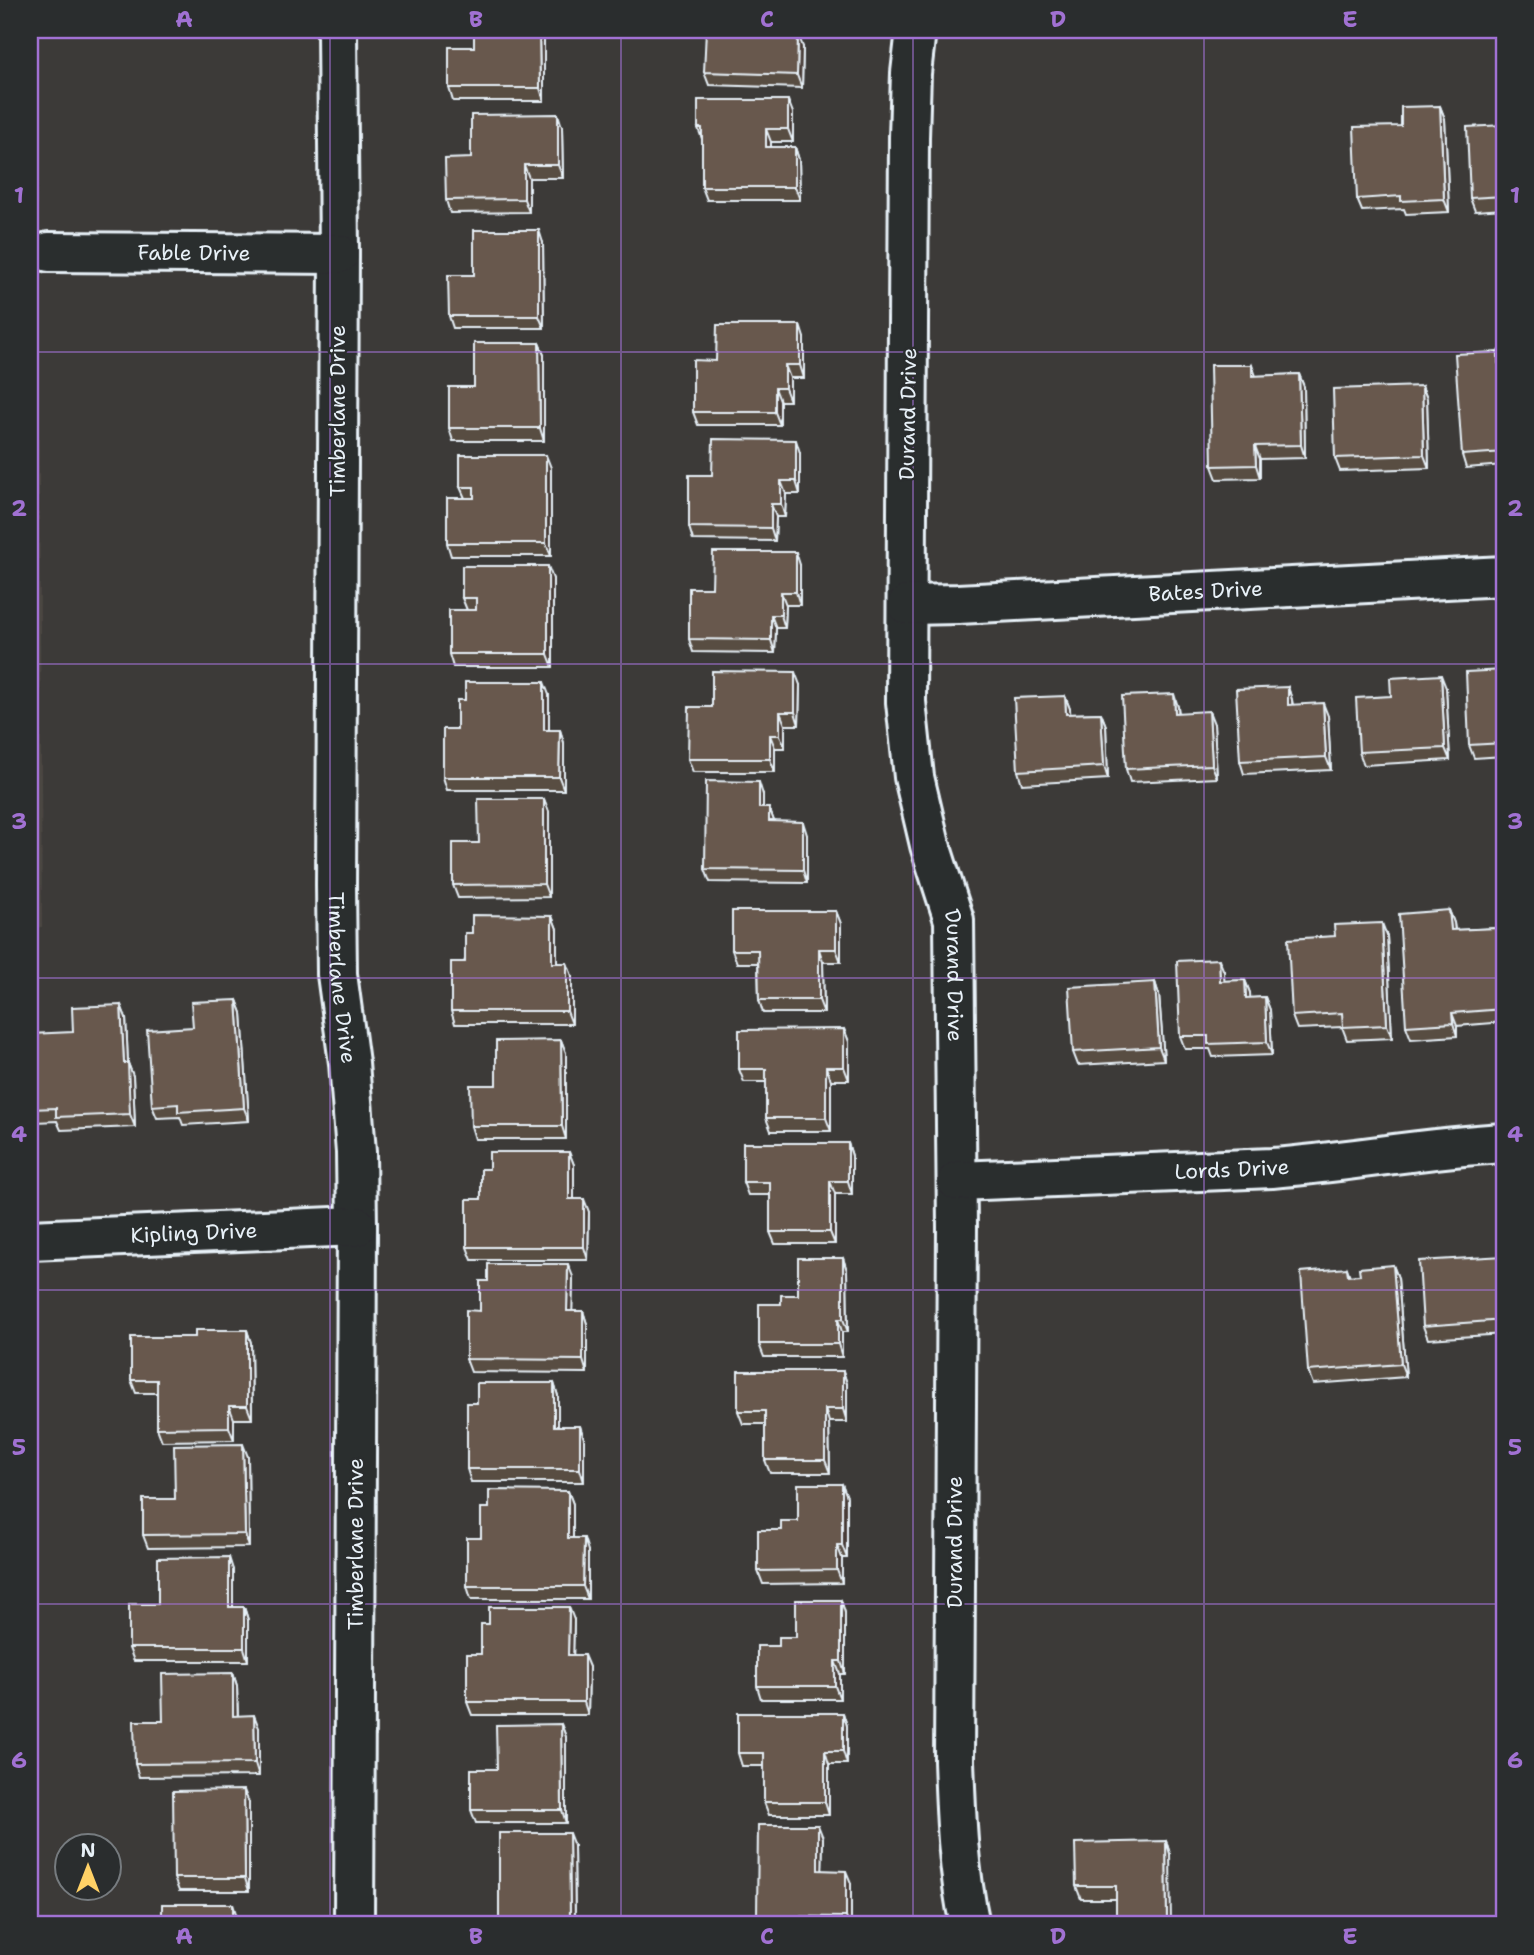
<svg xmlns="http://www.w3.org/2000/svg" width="1534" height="1955" font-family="'Shantell Sans',sans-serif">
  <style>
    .built { fill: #4c4643 }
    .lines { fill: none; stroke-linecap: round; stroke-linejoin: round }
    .minor-casing { stroke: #e8f1f8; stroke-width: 44 }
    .minor { stroke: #2a2d2e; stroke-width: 38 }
    .wall { fill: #594d43; stroke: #e8f1f8; stroke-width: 2 }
    .shaded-wall { fill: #483e37; stroke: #e8f1f8; stroke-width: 2 }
    .building { fill: #67594e; stroke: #e8f1f8; stroke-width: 2 }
    .grid { fill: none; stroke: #a171d3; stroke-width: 2; stroke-opacity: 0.55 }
    .labels { text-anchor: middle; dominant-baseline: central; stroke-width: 5; stroke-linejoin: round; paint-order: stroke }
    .street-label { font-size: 21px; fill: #e8f1f8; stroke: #2a2d2e }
    .neatline { fill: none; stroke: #a171d3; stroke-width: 2.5 }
    .grid-label { font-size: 23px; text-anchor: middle; font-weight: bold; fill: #a171d3 }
  </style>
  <rect width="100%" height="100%" fill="#3c3a38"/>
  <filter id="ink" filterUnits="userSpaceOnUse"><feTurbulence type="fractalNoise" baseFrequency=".0143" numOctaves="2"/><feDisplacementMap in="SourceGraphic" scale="14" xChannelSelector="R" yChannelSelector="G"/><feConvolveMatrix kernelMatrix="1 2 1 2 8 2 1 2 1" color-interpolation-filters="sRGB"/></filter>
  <g filter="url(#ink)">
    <!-- built -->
    <path class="built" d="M30 30H36L42 927 30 928Z"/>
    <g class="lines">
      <!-- minor casing -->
      <g class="minor-casing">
        <g id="minor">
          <path id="s1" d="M337 30 339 254 336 885 337 974 349 1063 356 1152 357 1226 354 1925"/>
          <path id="s2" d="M916 30 911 73 909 137 906 702 914 777 930 845 954 920 957 1227 954 1761C956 1816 958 1871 970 1925"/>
          <path id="s3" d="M49 252 339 254"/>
          <path id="s4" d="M907 605 958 604 1504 576"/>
          <path id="s5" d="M957 1181 1272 1168C1350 1162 1426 1147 1504 1143"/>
          <path id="s6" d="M30 1240 357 1226"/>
        </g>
      </g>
      <!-- minor -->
      <use href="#minor" class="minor"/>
    </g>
    <!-- wall -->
    <g class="wall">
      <path d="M474 30H544V101H453L449 88 474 47Z"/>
      <path d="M775 30V34L803 47 802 88 709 85 704 72Z"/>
      <path d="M1440 106 1445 119 1449 212 1406 214 1404 209 1362 211 1357 199 1401 126Z"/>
      <path d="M793 113V142H771V147H795L799 160 800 200H707L702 187V139L698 128Z"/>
      <path d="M1504 125V209L1475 211 1470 198Z"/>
      <path d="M562 127 563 178H529V212L450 213 446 200 471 158Z"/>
      <path d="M543 243 544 328H453L449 316Z"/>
      <path d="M804 338V378H790V401H780V425H698L693 412 716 361Z"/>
      <path d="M539 343 544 355V441H453L449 428 474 387Z"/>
      <path d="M1498 352 1501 362H1504V465L1466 468 1462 455Z"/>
      <path d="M1252 365 1256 376 1299 374 1304 387 1305 458 1260 459V478L1217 479 1212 466Z"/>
      <path d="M1422 386 1427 399 1429 468 1340 471 1335 458Z"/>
      <path d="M800 453V494H786L785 517H776L775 541 693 540 689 527 712 475Z"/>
      <path d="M551 468V556H451L447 543 465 498 460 487Z"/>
      <path d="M800 565V605H786L785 628H776L775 653 693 652 689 639 712 588Z"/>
      <path d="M553 579V667H453L449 654 467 610 462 598Z"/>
      <path d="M1504 670V756L1474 758 1469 745Z"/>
      <path d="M800 685 799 725H785V748H775V772H693L688 759 712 707Z"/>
      <path d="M1288 687 1292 700 1293 705 1328 716 1331 770 1244 774 1240 761Z"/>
      <path d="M1446 688 1450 760 1364 765 1359 752 1391 696Z"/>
      <path d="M549 695V730H560L564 743V790H447L443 777 457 729Z"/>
      <path d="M1065 696 1070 709V714L1101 713 1106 726 1108 779 1022 784 1018 771Z"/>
      <path d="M1178 707 1179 713 1214 724 1217 778 1130 782 1126 769Z"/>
      <path d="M763 795V808H769L774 821 807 835V883L710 882 705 869Z"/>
      <path d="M544 799 549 812V897L458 898 453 885Z"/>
      <path d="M1449 910 1454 923 1455 930 1498 928 1502 941 1504 972V1022L1457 1026V1036L1411 1039 1406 1026Z"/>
      <path d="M836 911 841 924V962H823L824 1013H763L759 1000 758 963H737L732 950Z"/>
      <path d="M552 916 557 929V963H567L572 976V1024H455L451 1011 472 933Z"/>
      <path d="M1387 936 1392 1038 1347 1040 1342 1027 1297 1029 1292 1016Z"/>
      <path d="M1224 972V981L1245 980 1250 993V998L1265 997 1270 1010 1272 1055 1213 1057 1210 1049H1185L1180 1036Z"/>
      <path d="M1155 982 1159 995 1164 1060 1078 1065 1073 1052Z"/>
      <path d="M237 1000 242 1013 249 1121 183 1125 180 1117 157 1118 152 1106 193 1027Z"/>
      <path d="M121 1005 126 1018 128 1063 133 1076 135 1127 61 1130 57 1121 35 1122 31 1109 73 1032Z"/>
      <path d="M844 1029 849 1042V1080H831V1131H771L766 1118V1082H744L739 1069Z"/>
      <path d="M561 1040 566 1053V1139H475L471 1126 496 1085Z"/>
      <path d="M848 1143 852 1156V1194H835V1244H775L770 1232V1195H748L743 1182Z"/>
      <path d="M569 1152 574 1165V1199L589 1212 588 1260H472L467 1247 489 1169Z"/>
      <path d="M1504 1256V1334L1428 1339 1423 1326Z"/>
      <path d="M843 1258 847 1271 848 1332H842V1357H764L759 1344 781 1304 798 1295Z"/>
      <path d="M1393 1265 1398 1278 1406 1377 1313 1384 1308 1371 1347 1268 1350 1276 1360 1275Z"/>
      <path d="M573 1277 572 1311H583L587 1324V1373L471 1372 466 1359 480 1311Z"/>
      <path d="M247 1330 251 1343 252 1419H234V1440L162 1441 157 1428V1393H136L131 1380 195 1337Z"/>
      <path d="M843 1371 847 1384V1422H829L830 1473H770L765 1460V1424H743L738 1411Z"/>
      <path d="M554 1383 558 1396V1426H580L584 1439V1482H471L467 1469 477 1403Z"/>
      <path d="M248 1457 249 1547 148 1548 143 1535 175 1499Z"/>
      <path d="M842 1484 847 1497V1558H842V1583L763 1584 758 1571 781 1530 798 1521Z"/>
      <path d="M568 1491 573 1504V1538L588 1551V1599H471L467 1586 489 1508Z"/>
      <path d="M233 1570V1607H244L248 1620V1661H134L129 1648 158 1604Z"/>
      <path d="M841 1600 845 1613V1674H840V1699H761L757 1686 779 1646 796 1637Z"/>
      <path d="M574 1620 573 1655 589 1667 588 1715H472L467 1702Z"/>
      <path d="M233 1673 237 1686 238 1716 259 1728V1776L139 1777 135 1764 163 1721Z"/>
      <path d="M843 1713 847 1726V1764H829V1815H769L764 1802V1766H742L738 1753Z"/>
      <path d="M561 1724 566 1737V1823H476L471 1810 497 1769Z"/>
      <path d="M249 1803V1891H179L174 1878Z"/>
      <path d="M823 1838 822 1870 851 1883V1925H760L757 1916Z"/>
      <path d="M1166 1841 1170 1854 1116 1899H1081L1076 1886Z"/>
      <path d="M574 1846 575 1925H501L499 1921Z"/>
    </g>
    <!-- shaded-wall -->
    <g class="shaded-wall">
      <path d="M539 30H544V101L540 88Z"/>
      <path d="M770 30H775L774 47 769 34Z"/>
      <path d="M798 34 803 47 802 88 797 75Z"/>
      <path d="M788 100 793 113V142L788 129Z"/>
      <path d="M1440 106 1445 119 1449 212 1444 199Z"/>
      <path d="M558 114 562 127 563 178 558 165Z"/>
      <path d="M766 129 771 142V160L766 147Z"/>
      <path d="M795 147 799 160 800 200 795 187Z"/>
      <path d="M524 165 529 178V212L524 199Z"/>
      <path d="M539 230 543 243 544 328 539 316Z"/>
      <path d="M800 325 804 338V378L800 365Z"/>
      <path d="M539 343 544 355V441L540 428Z"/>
      <path d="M785 365 790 378V401L785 388Z"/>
      <path d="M1299 374 1304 387 1305 458 1301 445Z"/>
      <path d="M1422 386 1427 399 1429 468 1424 455Z"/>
      <path d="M775 388 780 401V425L775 412Z"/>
      <path d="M796 440 800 453V494L796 481Z"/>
      <path d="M1255 446 1260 459V478L1256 465Z"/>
      <path d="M546 455 551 468V556L546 543Z"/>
      <path d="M781 481 786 494 785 517 781 504Z"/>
      <path d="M771 504 776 517 775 541 771 528Z"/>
      <path d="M796 552 800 565V605L796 592Z"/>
      <path d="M548 566 553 579V667L548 654Z"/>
      <path d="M781 592 786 605 785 628 781 615Z"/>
      <path d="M771 615 776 628 775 653 771 640Z"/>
      <path d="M795 672 800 685 799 725 795 712Z"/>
      <path d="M1441 675 1446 688 1450 760 1445 748Z"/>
      <path d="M544 682 549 695V743L544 730Z"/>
      <path d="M1288 687 1292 700 1293 718 1288 705Z"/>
      <path d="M1174 694 1178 707 1179 726 1175 713Z"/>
      <path d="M1065 696 1070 709 1071 727 1066 714Z"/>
      <path d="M1323 703 1328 716 1331 770 1326 757Z"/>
      <path d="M1209 711 1214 724 1217 778 1212 765Z"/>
      <path d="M780 712 785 725V748L780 735Z"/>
      <path d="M1101 713 1106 726 1108 779 1104 766Z"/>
      <path d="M560 730 564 743V790L559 777Z"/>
      <path d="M770 735 775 748V772L770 759Z"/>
      <path d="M759 782 763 795V821L759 808Z"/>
      <path d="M544 799 549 812V897L544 884Z"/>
      <path d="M769 808 774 821H769Z"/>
      <path d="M803 822 807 835V883L803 870Z"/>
      <path d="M1449 910 1454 923 1456 943 1451 930Z"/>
      <path d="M836 911 841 924V962L836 949Z"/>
      <path d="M552 916 557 929V976L552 963Z"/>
      <path d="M1382 923 1387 936 1392 1038 1387 1025Z"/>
      <path d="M1498 928 1502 941 1504 972V1014L1503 1009Z"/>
      <path d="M819 949 823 962 824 1013 819 1000Z"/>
      <path d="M1219 959 1224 972 1225 994 1220 981Z"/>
      <path d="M567 963 572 976V1024L567 1011Z"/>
      <path d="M1245 980 1250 993 1251 1011 1246 998Z"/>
      <path d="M1155 982 1159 995 1164 1060 1159 1047Z"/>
      <path d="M1265 997 1270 1010 1272 1055 1267 1042Z"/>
      <path d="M237 1000 242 1013 249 1121 244 1108Z"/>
      <path d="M121 1005 126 1018 128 1063 133 1076 135 1127 130 1114 124 1063Z"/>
      <path d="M1452 1013 1457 1026V1036L1453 1023Z"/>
      <path d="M844 1029 849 1042V1080L844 1067Z"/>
      <path d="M561 1040 566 1053V1139L562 1126Z"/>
      <path d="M826 1067 831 1080V1131L826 1118Z"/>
      <path d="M848 1143 852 1156V1194L848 1181Z"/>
      <path d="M569 1152 574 1165V1212L569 1199Z"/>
      <path d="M830 1181 835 1194V1244L830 1232Z"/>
      <path d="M584 1199 589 1212 588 1260 584 1247Z"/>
      <path d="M843 1258 847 1271 848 1332 843 1319Z"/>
      <path d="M568 1264 573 1277 572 1324 567 1311Z"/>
      <path d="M1393 1265 1398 1278 1406 1377 1401 1364Z"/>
      <path d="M583 1311 587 1324V1373L583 1360Z"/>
      <path d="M838 1319 842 1332V1357L838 1344Z"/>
      <path d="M247 1330 251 1343 252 1419 247 1406Z"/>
      <path d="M843 1371 847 1384V1422L843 1409Z"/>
      <path d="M554 1383 558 1396V1439L554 1426Z"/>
      <path d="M229 1406 234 1419V1440L229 1427Z"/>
      <path d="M825 1409 829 1422 830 1473 825 1460Z"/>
      <path d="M580 1426 584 1439V1482L580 1469Z"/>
      <path d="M243 1444 248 1457 249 1547 245 1534Z"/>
      <path d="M842 1484 847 1497V1558L842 1545Z"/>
      <path d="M568 1491 573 1504V1551L568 1538Z"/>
      <path d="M584 1538 588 1551V1599L583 1586Z"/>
      <path d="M837 1545 842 1558V1583L837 1570Z"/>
      <path d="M229 1557 233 1570V1620L229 1607Z"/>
      <path d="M841 1600 845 1613V1674L841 1661Z"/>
      <path d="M244 1607 248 1620V1661L244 1648Z"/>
      <path d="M569 1607 574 1620 573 1667 568 1655Z"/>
      <path d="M584 1655 589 1667 588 1715 584 1702Z"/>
      <path d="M835 1661 840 1674V1699L835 1686Z"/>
      <path d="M233 1673 237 1686 238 1729 233 1716Z"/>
      <path d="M843 1713 847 1726V1764L843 1751Z"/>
      <path d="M254 1715 259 1728V1776L255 1763Z"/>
      <path d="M561 1724 566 1737V1823L562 1810Z"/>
      <path d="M825 1751 829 1764V1815L825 1802Z"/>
      <path d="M244 1790 249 1803V1891L245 1878Z"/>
      <path d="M818 1825 823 1838 822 1883 818 1870Z"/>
      <path d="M569 1833 574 1846 575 1925H572L570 1920Z"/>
      <path d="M1166 1841 1170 1854 1171 1925H1167Z"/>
      <path d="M846 1871 851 1883V1925H849L846 1917Z"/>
      <path d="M233 1904 237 1917V1925L233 1923Z"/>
    </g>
    <!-- building -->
    <g class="building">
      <path d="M474 30H539L540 88H449V47H474Z"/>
      <path d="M706 30H770L769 34H798L797 75 704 72Z"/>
      <path d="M698 100H788V129H766V147H795V187H702V128H698Z"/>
      <path d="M1440 106 1444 199 1401 201V196L1357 199 1354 127 1401 126V107Z"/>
      <path d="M558 114V165H524V199L446 200 445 159 471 158V115Z"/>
      <path d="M1504 125V196L1470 198 1467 127Z"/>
      <path d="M474 230H539V316H449L448 275H474Z"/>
      <path d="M717 325H800V365H785V388H775V412H693V360L716 361Z"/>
      <path d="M474 343H539L540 428H449V387H474Z"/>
      <path d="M1498 352V363L1504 362V452L1462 455 1455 354Z"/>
      <path d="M1210 365H1252V376L1299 374 1301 445 1255 446 1256 465 1212 466Z"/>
      <path d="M1422 386 1424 455 1335 458 1333 389Z"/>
      <path d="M713 439 796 440V481H781V504H771V528L689 527V475H712Z"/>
      <path d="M460 455H546V543H447V498H474V487H460Z"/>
      <path d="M713 552H796V592H781V615H771V640L689 639V588H712Z"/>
      <path d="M462 566H548V654H449V610H476V598H462Z"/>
      <path d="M1504 670V743L1469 745 1466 672Z"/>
      <path d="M712 671 795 672V712H780V735H770V759H688L689 707H712Z"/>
      <path d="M1441 675 1445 748 1359 752 1356 698 1391 696 1390 678Z"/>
      <path d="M465 682H544V730H560L559 777H443V729H457V700H465Z"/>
      <path d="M1288 687V705L1323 703 1326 757 1240 761 1236 689Z"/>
      <path d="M1174 694 1175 713 1209 711 1212 765 1126 769 1122 696Z"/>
      <path d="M1065 696 1066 714 1101 713 1104 766 1018 771 1014 698Z"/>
      <path d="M706 781 759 782V808H769V821L803 822V870L705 869Z"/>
      <path d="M478 799H544V884L453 885V843H479Z"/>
      <path d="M1449 910 1451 930 1498 928 1503 1009 1452 1013 1453 1023 1406 1026 1399 914Z"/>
      <path d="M732 911H836V949H819V1000H759L758 950H732Z"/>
      <path d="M472 915 552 916V963H567V1011H451V962H465V933H472Z"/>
      <path d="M1382 923 1387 1025 1343 1027 1342 1013 1292 1016 1288 939 1335 936 1334 925Z"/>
      <path d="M1219 959 1220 981 1245 980 1246 998 1265 997 1267 1042 1208 1044V1036H1180L1177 961Z"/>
      <path d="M1155 982 1159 1047 1073 1052 1069 987Z"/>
      <path d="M237 1000 244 1108 178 1112V1104L152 1106 147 1030 193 1027 191 1002Z"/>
      <path d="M121 1005 124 1063H128L130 1114 56 1117V1108L31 1109 30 1034 73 1032 72 1007Z"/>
      <path d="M844 1029V1067H826V1118H766V1069H739V1030Z"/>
      <path d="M561 1040 562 1126H471L470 1085H496V1041Z"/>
      <path d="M743 1143H848V1181H830V1232H770V1182H743Z"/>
      <path d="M489 1152H569V1199H584V1247H467V1199H481V1169H489Z"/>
      <path d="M1504 1256V1320L1423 1326 1419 1261Z"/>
      <path d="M798 1258H843V1319H838V1344H759V1304H781V1295H798Z"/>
      <path d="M488 1264H568L567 1311H583V1360L466 1359V1310L480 1311V1281H488Z"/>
      <path d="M1393 1265 1401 1364 1308 1371 1301 1272 1347 1268 1348 1276 1360 1275 1359 1268Z"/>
      <path d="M195 1330H247V1406H229V1427L157 1428V1380H131V1337H195Z"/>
      <path d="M738 1371H843V1409H825V1460H765V1411H738Z"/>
      <path d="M477 1383H554V1426H580V1469H467V1403H477Z"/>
      <path d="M243 1444 245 1534 143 1535V1499H175L174 1445Z"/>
      <path d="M798 1484H842V1545H837V1570L758 1571V1530H781V1521H798Z"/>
      <path d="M489 1490 568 1491V1538H584L583 1586H467V1538H481V1508H489Z"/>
      <path d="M229 1557V1607H244V1648H129V1604H158V1558Z"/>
      <path d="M796 1600H841V1661H835V1686H757V1646H779V1637H796Z"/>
      <path d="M489 1607H569L568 1655H584V1702H467V1654H481V1624H489Z"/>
      <path d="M233 1673V1716L254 1715 255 1763 135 1764 134 1721H163L162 1674Z"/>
      <path d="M738 1713H843V1751H825V1802H764V1753H738Z"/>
      <path d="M561 1724 562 1810H471V1769H497L496 1725Z"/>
      <path d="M244 1790 245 1878H174L173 1791Z"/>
      <path d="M758 1825H818V1870L846 1871V1917L757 1916Z"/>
      <path d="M499 1833H569L570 1920 499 1921Z"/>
      <path d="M1166 1841 1167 1925H1116V1886H1076L1075 1843Z"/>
      <path d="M162 1904H233V1923H246V1925H162Z"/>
    </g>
  </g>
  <!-- grid -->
  <path class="grid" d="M330 30V1925M621 30V1925M913 30V1925M1204 30V1925M30 352H1504M30 664H1504M30 978H1504M30 1290H1504M30 1604H1504"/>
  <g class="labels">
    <!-- street labels -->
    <g class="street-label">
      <text stroke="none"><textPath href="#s3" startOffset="145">Fable Drive</textPath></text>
      <text transform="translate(338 411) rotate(-90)">Timberlane Drive</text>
      <text transform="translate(908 414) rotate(-89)">Durand Drive</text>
      <text stroke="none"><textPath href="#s4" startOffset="299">Bates Drive</textPath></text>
      <text stroke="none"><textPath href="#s2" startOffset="952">Durand Drive</textPath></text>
      <text stroke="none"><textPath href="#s1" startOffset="948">Timberlane Drive</textPath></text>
      <text stroke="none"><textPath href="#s5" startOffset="275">Lords Drive</textPath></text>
      <text stroke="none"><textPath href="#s6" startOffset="164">Kipling Drive</textPath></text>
      <text transform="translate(955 1542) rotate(-90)">Durand Drive</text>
      <text transform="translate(356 1544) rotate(-90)">Timberlane Drive</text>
    </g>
  </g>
  <!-- margin -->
  <rect width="1534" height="1955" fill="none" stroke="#2a2d2e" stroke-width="77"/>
  <!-- north arrow -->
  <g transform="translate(88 1867)"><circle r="33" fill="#2a2d2e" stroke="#767b7f" stroke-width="2"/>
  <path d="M0-5L12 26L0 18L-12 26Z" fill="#ffd166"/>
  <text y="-10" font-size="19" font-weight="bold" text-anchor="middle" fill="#e8f1f8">N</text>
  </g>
  <rect x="38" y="38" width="1458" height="1878" class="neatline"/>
  <g class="grid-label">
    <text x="184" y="27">A</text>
    <text x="476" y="27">B</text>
    <text x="767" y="27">C</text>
    <text x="1058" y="27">D</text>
    <text x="1350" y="27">E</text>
    <text x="19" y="203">1</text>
    <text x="1515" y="203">1</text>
    <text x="19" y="516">2</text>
    <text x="1515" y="516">2</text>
    <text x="19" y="829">3</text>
    <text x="1515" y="829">3</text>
    <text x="19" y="1142">4</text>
    <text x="1515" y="1142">4</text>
    <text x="19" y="1455">5</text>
    <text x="1515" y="1455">5</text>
    <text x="19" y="1768">6</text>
    <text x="1515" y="1768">6</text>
    <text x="184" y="1944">A</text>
    <text x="476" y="1944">B</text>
    <text x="767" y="1944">C</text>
    <text x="1058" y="1944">D</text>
    <text x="1350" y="1944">E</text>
  </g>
</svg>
